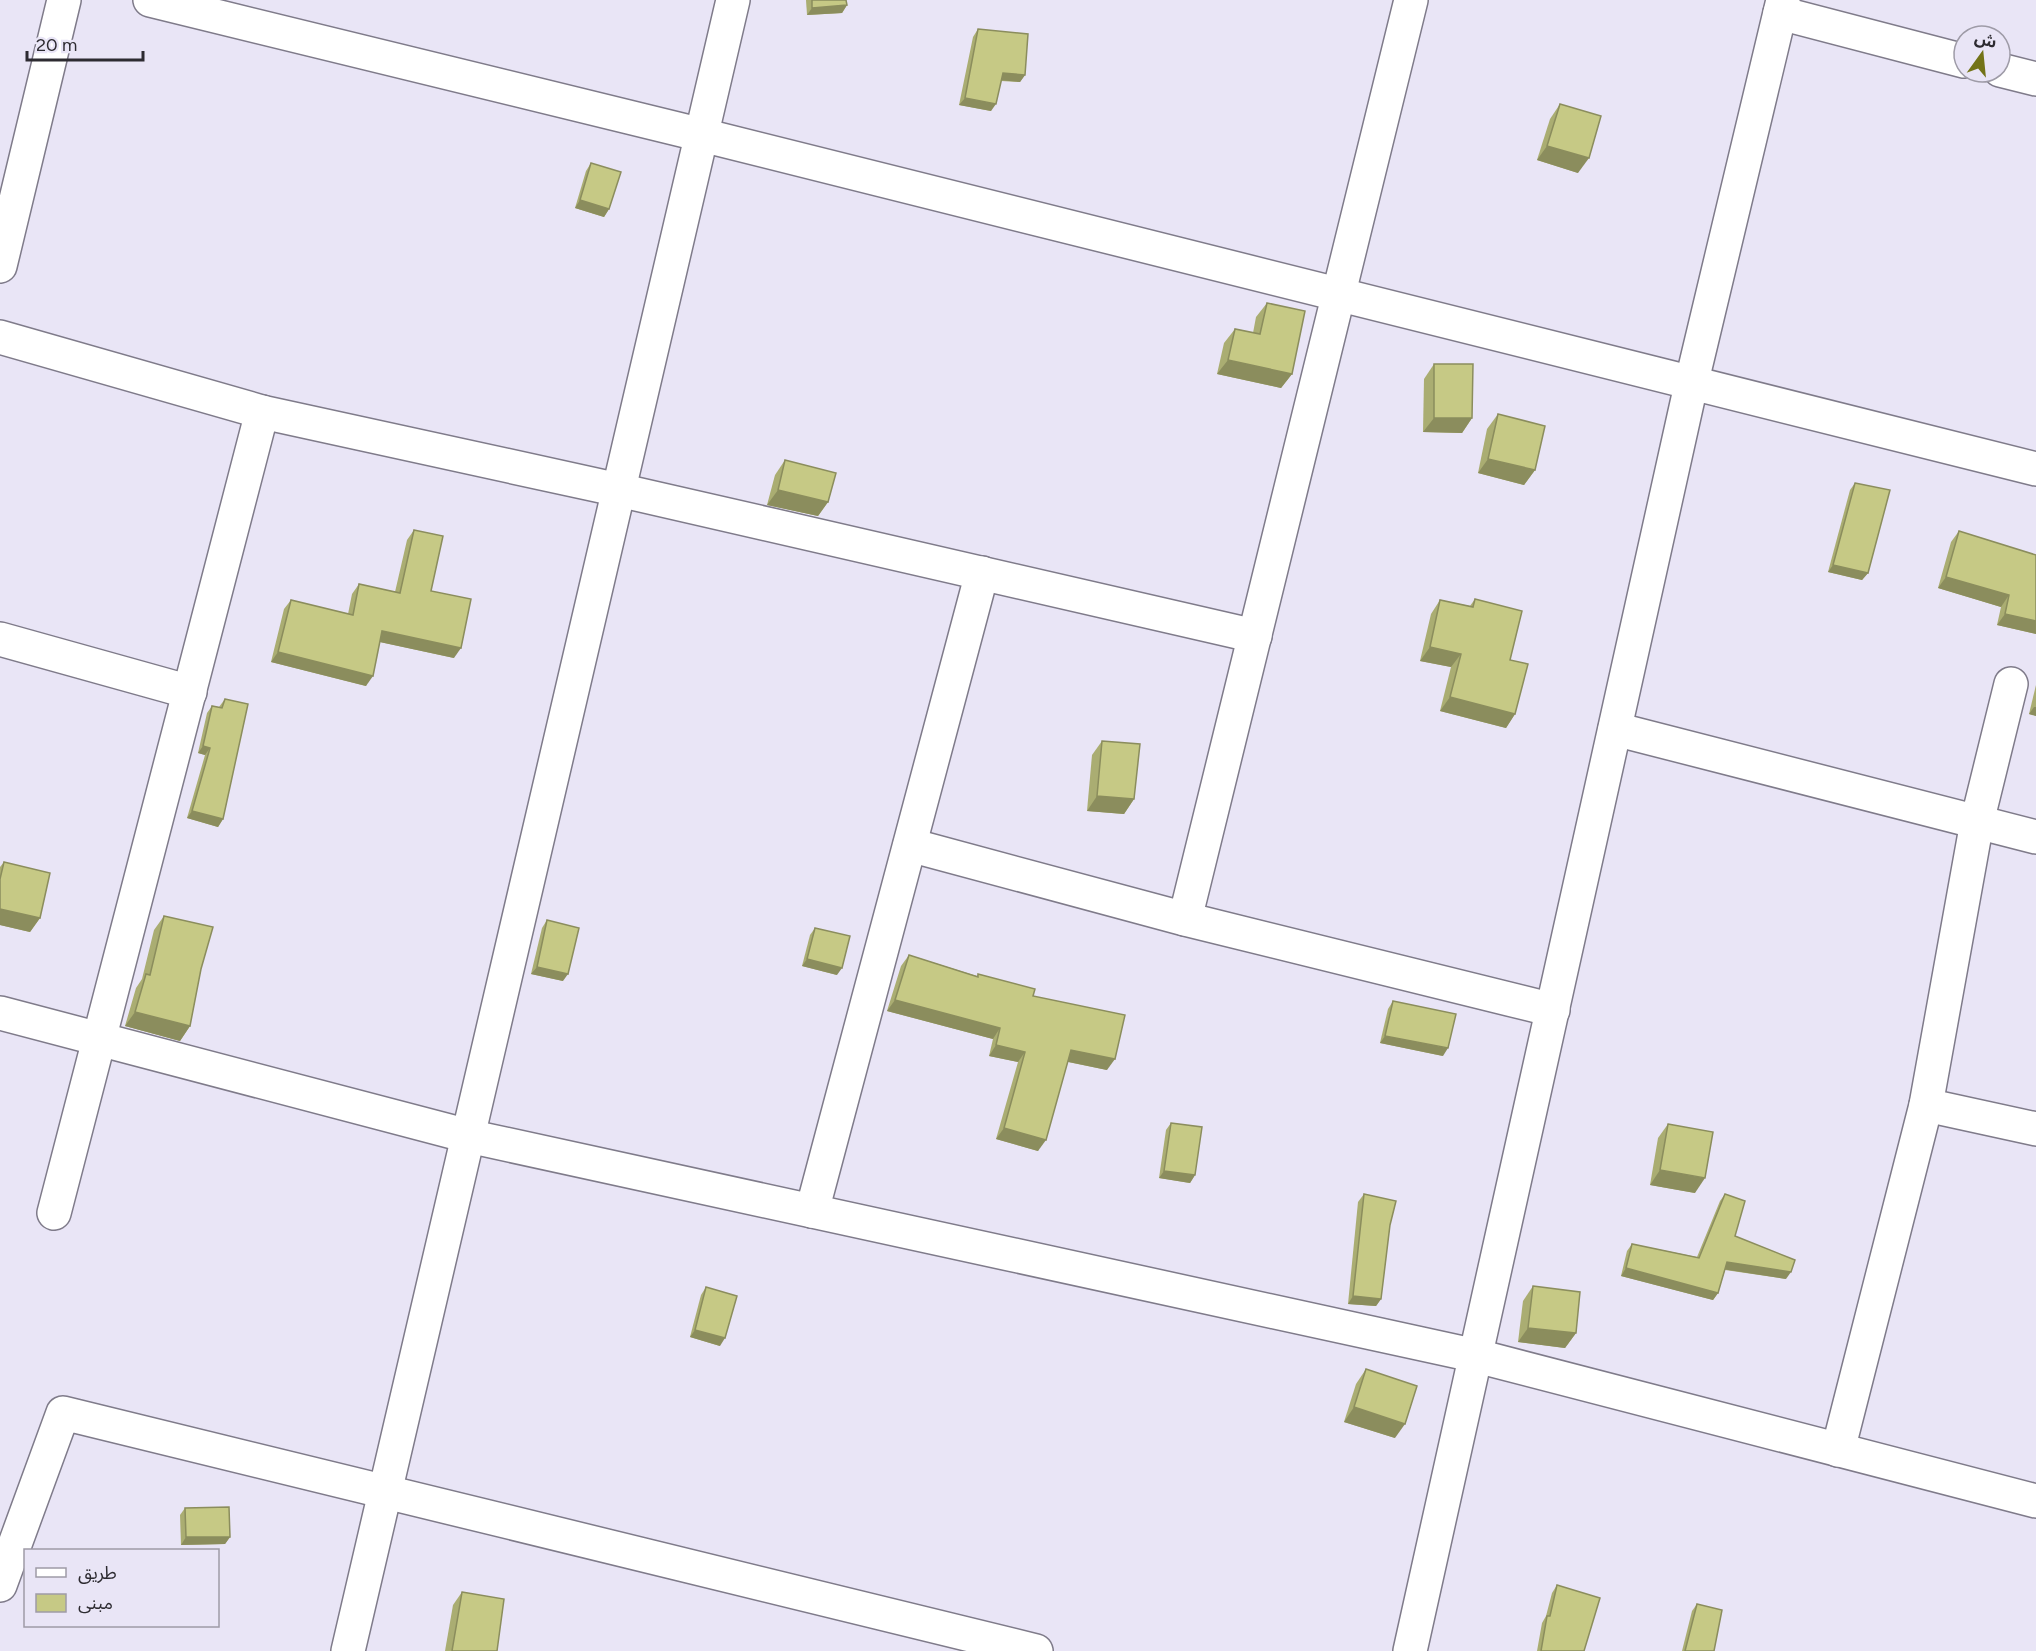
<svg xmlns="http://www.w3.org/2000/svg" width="2036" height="1651" font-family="Figtree,'Noto Sans Arabic',sans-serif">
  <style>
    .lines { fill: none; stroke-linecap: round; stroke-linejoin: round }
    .minor-casing { stroke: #7f7b8a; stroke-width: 36 }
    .major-casing { stroke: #7f7b8a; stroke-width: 36 }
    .minor { stroke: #fff; stroke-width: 33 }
    .major { stroke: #fff; stroke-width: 33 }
    .wall { fill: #aaad72 }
    .shaded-wall { fill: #8b8d5d }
    .building { fill: #c6c985; stroke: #8b8d5d; stroke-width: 1.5 }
  </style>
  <rect width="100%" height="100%" fill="#e9e5f6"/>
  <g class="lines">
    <!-- minor casing -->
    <g class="minor-casing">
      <g id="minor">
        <path d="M150 0 702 135 2036 469"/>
        <path d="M1780 13 1964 61"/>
        <path d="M2000 70 2036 79"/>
        <path d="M0 266 64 0"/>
        <path d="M0 337 262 412 619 490 1255 636"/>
        <path d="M0 639 190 692"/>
        <path d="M1615 729 2036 837"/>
        <path d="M910 845 1185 919 1553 1010"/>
        <path d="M1185 919 1411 0"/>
        <path d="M0 1013 468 1136 1477 1356 2036 1501"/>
        <path d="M1926 1105 2036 1129"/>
        <path d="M812 1211 982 573"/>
        <path d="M54 1213 262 412"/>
        <path d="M1838 1450 1926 1105 1977 822 2011 684"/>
        <path d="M0 1585 63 1413 1036 1651"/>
        <path d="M348 1651 733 0"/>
      </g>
    </g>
    <!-- major casing -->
    <g class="major-casing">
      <path id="major" d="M1410 1651 1691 385 1783 0"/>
    </g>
    <!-- minor -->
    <use href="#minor" class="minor"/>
    <!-- major -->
    <use href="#major" class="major"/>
  </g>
  <!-- wall -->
  <g class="wall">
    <path d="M806 0H846L847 5 842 13 807 15Z"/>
    <path d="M978 29 1025 75 1020 82 1001 81 991 111 959 105 973 37Z"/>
    <path d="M1560 104 1578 173 1537 160 1550 119Z"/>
    <path d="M591 163 609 209 604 217 575 208 586 171Z"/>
    <path d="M1267 303 1292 374 1281 388 1217 374 1224 343 1235 329 1253 333 1256 317Z"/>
    <path d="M1434 364 1472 418 1462 433 1423 432 1424 379Z"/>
    <path d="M1498 414 1535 470 1524 485 1478 473 1487 429Z"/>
    <path d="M785 460 828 502 818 516 767 505 775 475Z"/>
    <path d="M1855 483 1868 573 1862 580 1828 572 1850 490Z"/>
    <path d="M414 530 431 591 454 658 380 642 366 686 271 662 284 609 291 600 348 614 352 594 359 584 395 592 407 540Z"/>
    <path d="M1959 531 2036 555V634L1997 625 2001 607 1938 588 1951 542Z"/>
    <path d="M1475 599 1510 660 1515 714 1506 728 1440 711 1451 667 1420 661 1431 614 1440 600 1470 606Z"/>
    <path d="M2036 685V716L2029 714Z"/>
    <path d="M225 699 223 819 218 827 187 818 205 755 198 753 207 713 212 706 219 707Z"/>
    <path d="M1102 741 1134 799 1124 814 1087 811 1092 755Z"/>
    <path d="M4 862 40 918 30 932 0 925V867Z"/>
    <path d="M164 916 190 1026 180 1041 125 1026 136 988 142 979 154 930Z"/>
    <path d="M547 920 563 981 531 974 542 928Z"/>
    <path d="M815 928 837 975 802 966 810 935Z"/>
    <path d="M909 955 977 976 978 974 1033 996 1107 1070 1068 1062 1038 1151 996 1139 1018 1062 989 1056 993 1039 887 1011 901 966Z"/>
    <path d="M1393 1001 1443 1056 1380 1043 1388 1009Z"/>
    <path d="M1171 1123 1195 1175 1190 1183 1159 1178 1166 1130Z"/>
    <path d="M1668 1124 1695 1193 1650 1185 1658 1138Z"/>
    <path d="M1364 1194 1390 1225 1381 1299 1376 1306 1348 1304 1358 1202Z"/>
    <path d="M1725 1194 1735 1236 1786 1279 1725 1270 1718 1293 1713 1300 1621 1276 1627 1251 1632 1244 1697 1257 1720 1201Z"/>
    <path d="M1533 1286 1576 1333 1565 1348 1518 1342 1523 1301Z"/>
    <path d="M706 1287 720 1346 690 1337 701 1295Z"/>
    <path d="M1366 1369 1395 1438 1344 1422 1356 1384Z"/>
    <path d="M185 1508 230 1537 225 1544 181 1545 180 1515Z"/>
    <path d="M1557 1585 1584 1651H1537L1542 1623 1546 1616 1552 1593Z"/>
    <path d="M462 1592 497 1651H445L453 1605Z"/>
    <path d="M1697 1604 1714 1651H1682L1692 1611Z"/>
  </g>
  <!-- shaded-wall -->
  <g class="shaded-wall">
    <path d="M847 5 842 13 807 15 812 8Z"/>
    <path d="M1003 73 1025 75 1020 82 998 80Z"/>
    <path d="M965 98 996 104 991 111 959 105Z"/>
    <path d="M1547 146 1589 158 1578 173 1537 160Z"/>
    <path d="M580 200 609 209 604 217 575 208Z"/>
    <path d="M1228 360 1292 374 1281 388 1217 374Z"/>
    <path d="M1434 418H1472L1462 433 1423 432Z"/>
    <path d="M1488 459 1535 470 1524 485 1478 473Z"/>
    <path d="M778 490 828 502 818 516 767 505Z"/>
    <path d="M1833 565 1868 573 1862 580 1828 572Z"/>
    <path d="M1946 577 2009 595 2001 607 1938 588Z"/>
    <path d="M2005 614 2036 621V634L1997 625Z"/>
    <path d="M382 631 461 648 454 658 375 641Z"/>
    <path d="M1430 647 1461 654 1451 667 1420 661Z"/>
    <path d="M278 652 373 676 366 686 271 662Z"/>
    <path d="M1450 697 1515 714 1506 728 1440 711Z"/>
    <path d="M2034 707H2036V716L2029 714Z"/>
    <path d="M203 746 210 748 205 755 198 753Z"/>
    <path d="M1097 796 1134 799 1124 814 1087 811Z"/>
    <path d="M192 811 223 819 218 827 187 818Z"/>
    <path d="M0 909 40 918 30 932 0 925Z"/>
    <path d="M807 959 842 968 837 975 802 966Z"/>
    <path d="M537 967 568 974 563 981 531 974Z"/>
    <path d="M895 1000 1000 1028 993 1039 887 1011Z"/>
    <path d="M135 1012 190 1026 180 1041 125 1026Z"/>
    <path d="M1385 1036 1448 1048 1443 1056 1380 1043Z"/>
    <path d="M996 1045 1025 1052 1018 1062 989 1056Z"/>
    <path d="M1071 1050 1115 1059 1107 1070 1064 1061Z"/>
    <path d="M1004 1128 1046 1140 1038 1151 996 1139Z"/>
    <path d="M1660 1170 1705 1178 1695 1193 1650 1185Z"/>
    <path d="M1164 1171 1195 1175 1190 1183 1159 1178Z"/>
    <path d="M1727 1262 1791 1272 1786 1279 1722 1269Z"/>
    <path d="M1626 1268 1718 1293 1713 1300 1621 1276Z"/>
    <path d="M1353 1296 1381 1299 1376 1306 1348 1304Z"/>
    <path d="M1528 1328 1576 1333 1565 1348 1518 1342Z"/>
    <path d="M695 1330 725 1338 720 1346 690 1337Z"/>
    <path d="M1354 1407 1405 1424 1395 1438 1344 1422Z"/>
    <path d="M186 1537H230L225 1544 181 1545Z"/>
  </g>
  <!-- building -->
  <g class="building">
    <path d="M812 0H846L847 5 812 8Z"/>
    <path d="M978 29 1028 34 1025 75 1003 73 996 104 965 98Z"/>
    <path d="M1560 104 1601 116 1589 158 1547 146Z"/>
    <path d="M591 163 621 172 609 209 580 200Z"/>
    <path d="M1267 303 1305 311 1292 374 1228 360 1235 329 1260 334Z"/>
    <path d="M1434 364H1473L1472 418H1434Z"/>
    <path d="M1498 414 1545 426 1535 470 1488 459Z"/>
    <path d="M785 460 836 473 828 502 778 490Z"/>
    <path d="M1855 483 1890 490 1868 573 1833 565Z"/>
    <path d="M414 530 443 536 431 591 471 599 461 648 382 631 373 676 278 652 291 600 353 615 359 584 400 593Z"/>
    <path d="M1959 531 2036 555V621L2005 614 2009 595 1946 577Z"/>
    <path d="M1475 599 1522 611 1510 660 1528 664 1515 714 1450 697 1461 654 1430 647 1440 600 1473 607Z"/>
    <path d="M225 699 248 704 223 819 192 811 210 748 203 746 212 706 222 708Z"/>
    <path d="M1102 741 1140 744 1134 799 1097 796Z"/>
    <path d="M4 862 50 873 40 918 0 909V879Z"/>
    <path d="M164 916 213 927 201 969 190 1026 135 1012 146 974 150 975Z"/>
    <path d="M547 920 579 928 568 974 537 967Z"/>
    <path d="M815 928 850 936 842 968 807 959Z"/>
    <path d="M909 955 978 977V974L1035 989 1033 996 1125 1015 1115 1059 1071 1050 1046 1140 1004 1128 1025 1052 996 1045 1000 1028 895 1000Z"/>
    <path d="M1393 1001 1456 1014 1448 1048 1385 1036Z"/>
    <path d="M1171 1123 1202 1127 1195 1175 1164 1171Z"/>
    <path d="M1668 1124 1713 1132 1705 1178 1660 1170Z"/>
    <path d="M1364 1194 1396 1201 1390 1225 1381 1299 1353 1296Z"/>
    <path d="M1725 1194 1745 1201 1735 1236 1795 1260 1791 1272 1727 1262 1718 1293 1626 1268 1632 1244 1699 1258Z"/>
    <path d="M1533 1286 1580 1292 1576 1333 1528 1328Z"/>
    <path d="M706 1287 737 1296 725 1338 695 1330Z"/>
    <path d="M1366 1369 1417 1386 1405 1424 1354 1407Z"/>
    <path d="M229 1507 230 1537H186L185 1508Z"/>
    <path d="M1557 1585 1600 1598 1584 1651H1541L1547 1616H1550Z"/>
    <path d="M462 1592 504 1599 497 1651H452Z"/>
    <path d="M1697 1604 1722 1610 1714 1651H1685Z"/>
  </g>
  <!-- legend -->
  <rect x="24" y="1549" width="195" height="78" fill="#e9e5f6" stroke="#9e9ba7" stroke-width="1.5"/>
  <rect x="36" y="1568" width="30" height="9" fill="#ffffff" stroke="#9e9ba7" stroke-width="1.5"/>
  <text x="78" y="1579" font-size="18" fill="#2d2b31">طريق</text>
  <rect x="36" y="1594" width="30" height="18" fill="#c6c985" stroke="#9e9ba7" stroke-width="1.5"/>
  <text x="78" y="1609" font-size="18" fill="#2d2b31">مبنى</text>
  <!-- north arrow -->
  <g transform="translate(1982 54) rotate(15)"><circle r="28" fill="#e9e5f6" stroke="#9e9ba7" stroke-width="1.5"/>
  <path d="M0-4.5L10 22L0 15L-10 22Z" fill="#737318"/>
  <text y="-9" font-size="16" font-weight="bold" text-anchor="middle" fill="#2d2b31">ش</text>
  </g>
  <!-- scale -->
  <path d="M27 51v9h116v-9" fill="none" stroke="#2d2b31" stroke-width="3"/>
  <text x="36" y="51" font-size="18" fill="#2d2b31" stroke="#e9e5f6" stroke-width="4.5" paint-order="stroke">20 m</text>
</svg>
